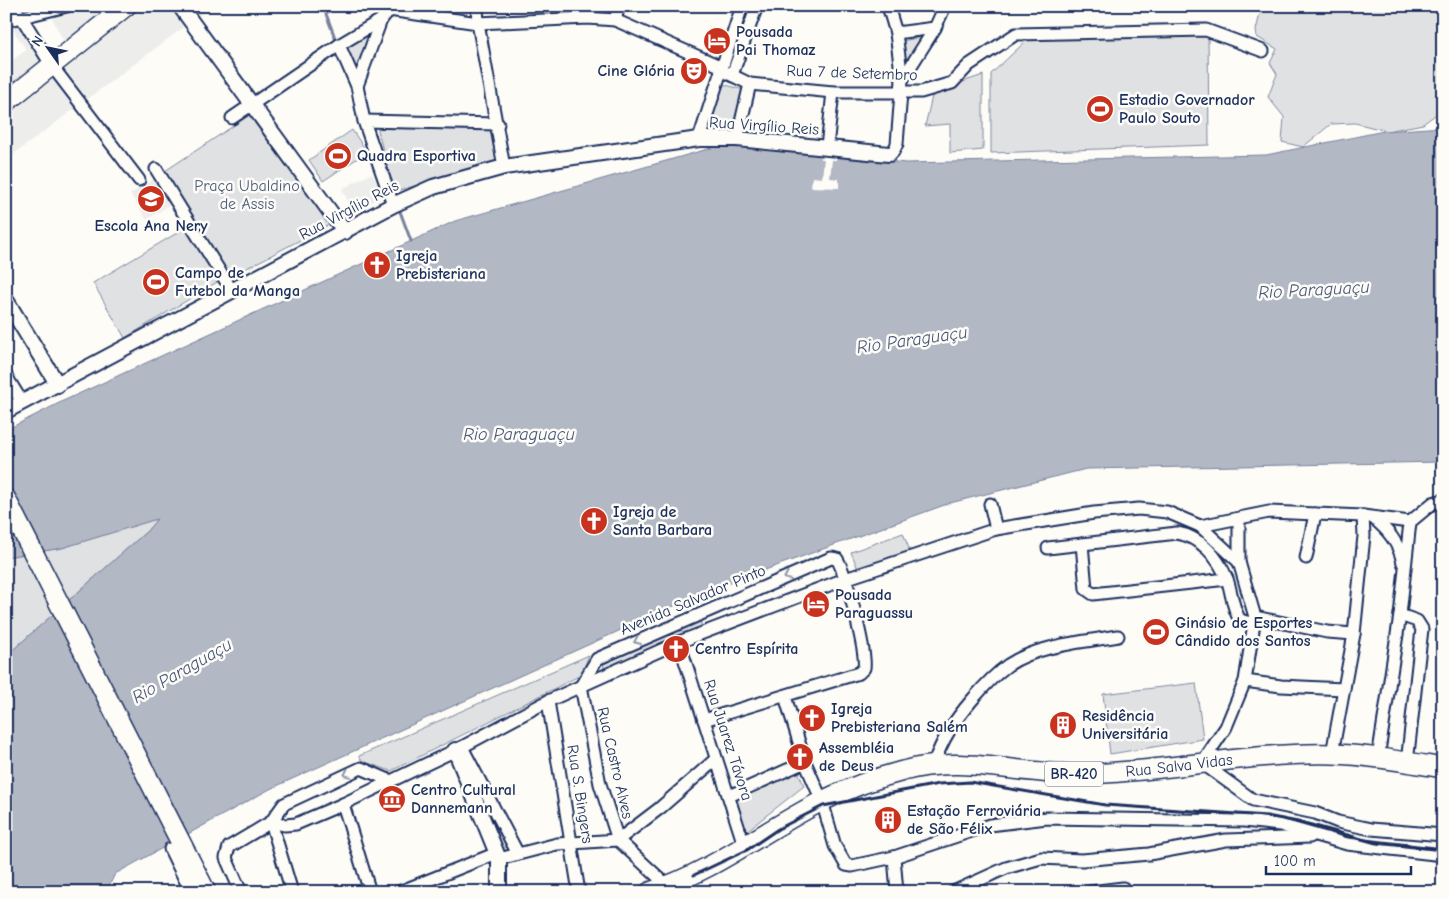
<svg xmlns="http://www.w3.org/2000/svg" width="1449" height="898" font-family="'Comic Neue',sans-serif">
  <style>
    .built { fill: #edeeec }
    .green { fill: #e0e1e3; stroke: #7e88a0 }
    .water { fill: #b3b8c5; stroke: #76819c }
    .pier { fill: #fdfcf7 }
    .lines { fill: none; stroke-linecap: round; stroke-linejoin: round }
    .stream { stroke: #76819c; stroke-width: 3 }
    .minor-casing { stroke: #1b2f5e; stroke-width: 15 }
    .tertiary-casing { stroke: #1b2f5e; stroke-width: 18 }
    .primary-casing { stroke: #1b2f5e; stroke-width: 22 }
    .minor { stroke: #fdfcf7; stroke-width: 11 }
    .tertiary { stroke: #fdfcf7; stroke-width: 14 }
    .primary { stroke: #fdfcf7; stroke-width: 19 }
    .rail { stroke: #1b2f5e; stroke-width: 3 }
    .oneway { stroke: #8c96aa }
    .labels { text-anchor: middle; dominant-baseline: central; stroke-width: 5; stroke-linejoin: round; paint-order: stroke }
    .shield { fill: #fdfcf7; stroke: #5f6c8c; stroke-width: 1 }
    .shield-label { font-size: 15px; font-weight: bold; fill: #1b2f5e }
    .poi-label { font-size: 16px; font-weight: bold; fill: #1b2f5e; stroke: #fdfcf7; text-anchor: start }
    .street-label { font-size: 16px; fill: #1b2f5e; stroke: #fdfcf7 }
    .park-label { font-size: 16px; fill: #4c5c7f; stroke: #fdfcf7 }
    .water-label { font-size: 18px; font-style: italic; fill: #49587d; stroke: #fdfcf7 }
  </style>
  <rect width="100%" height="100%" fill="#fdfcf7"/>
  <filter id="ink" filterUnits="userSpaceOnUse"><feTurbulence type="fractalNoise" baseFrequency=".02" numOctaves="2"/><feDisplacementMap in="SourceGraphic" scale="10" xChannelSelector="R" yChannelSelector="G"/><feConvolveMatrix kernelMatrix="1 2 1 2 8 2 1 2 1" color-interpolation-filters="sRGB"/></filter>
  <g filter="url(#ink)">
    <!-- built -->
    <g class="built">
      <path d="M83 6H109L114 17 67 48 51 16Z"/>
      <path d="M136 6H212L6 160V112Z"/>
      <path d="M10 25 22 28 45 61 6 93V65L26 50Z"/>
      <path d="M372 173 384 195 353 211 342 189Z"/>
      <path d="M155 178 172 203 147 220 130 194Z"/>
    </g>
    <!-- green -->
    <g class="green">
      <path d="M1262 6H1443V109L1423 124 1387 131 1355 123 1331 124 1303 147 1282 142 1284 117 1268 97 1277 74 1270 63 1277 49 1257 37 1256 30Z"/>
      <path d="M375 30 357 73 347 47Z"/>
      <path d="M1208 32 1209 145 991 153V74L1029 38Z"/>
      <path d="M922 37 908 66 897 42Z"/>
      <path d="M983 75V150L950 153V124L925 126 933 92Z"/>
      <path d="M715 82 744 90 730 143 696 142Z"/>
      <path d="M259 109 338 220 226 279 162 173Z"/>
      <path d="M377 126 491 129 496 163 393 192Z"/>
      <path d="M352 130 367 152 323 181 309 160Z"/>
      <path d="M187 227 219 281 125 338 93 283Z"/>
      <path d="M158 518 147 531 6 656V557L62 548Z"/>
      <path d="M903 533 911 554 860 574 851 552Z"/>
      <path d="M700 620 702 627 605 671 603 664Z"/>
      <path d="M589 655 581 675 391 771 362 761 359 756Z"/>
      <path d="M1196 683 1203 739 1110 754 1103 694Z"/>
      <path d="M798 771 804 786 744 833 732 797Z"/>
      <path d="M480 791 510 845 501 850 476 793Z"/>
    </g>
    <!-- water -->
    <path class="water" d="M1443 127V462L1086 469 950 503 707 591 270 789 115 874 106 892H6V656L147 531 157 519 62 548 6 557V430L63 401 455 221 722 145 906 163 1266 155 1384 131Z"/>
    <!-- pier -->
    <path class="pier" d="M820 152 837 154 836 160H832L830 178 839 179V188L811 187 812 177 822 178 824 159H820Z"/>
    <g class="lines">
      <!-- stream -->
      <g class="stream">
        <path d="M323 6 337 43"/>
        <path d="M398 206 411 241"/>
      </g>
      <!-- minor casing -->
      <g class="minor-casing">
        <g id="minor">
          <path d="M12 6 22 18 52 66 139 180"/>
          <path d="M477 6 478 23 504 167"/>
          <path d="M888 6 896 33 902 80 897 144 893 152 889 154"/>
          <path d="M615 20 619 6"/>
          <path d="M6 21 67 6"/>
          <path d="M896 33 935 28"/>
          <path d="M339 45 357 86 364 121 393 205"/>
          <path d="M721 70 750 84 833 92H921L952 83 969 65 1016 34 1206 30 1263 51"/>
          <path d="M732 75 757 6"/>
          <path d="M902 80 935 28 945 6"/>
          <path d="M357 86 381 20"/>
          <path d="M232 118 339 45 381 20 389 10 478 23 588 18 615 20 722 67"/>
          <path d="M364 121 498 124"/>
          <path d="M699 139 742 6"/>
          <path d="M737 139 750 84"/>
          <path d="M827 147 833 92"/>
          <path d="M156 169 232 291"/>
          <path d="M6 376 22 402"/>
          <path d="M990 504 996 529"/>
          <path d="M1373 518C1388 530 1399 543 1403 563"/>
          <path d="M1239 519V562L1255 617 1245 681 1226 727 1202 763 1253 800 1315 813 1338 822 1371 829 1443 835"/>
          <path d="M1200 526 1239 562"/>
          <path d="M1082 544 1086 589 1093 594 1227 579"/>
          <path d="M1048 548 1177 533C1201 537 1218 557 1227 579 1232 592 1232 608 1240 620L1254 624"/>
          <path d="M1306 558 1315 514"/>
          <path d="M1400 615 1417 621 1422 629 1407 763"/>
          <path d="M1255 617 1327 632 1354 634"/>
          <path d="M679 642 745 848"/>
          <path d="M1245 681 1281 686 1344 689"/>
          <path d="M581 686 597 659 831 558 837 559C846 573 867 653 864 668L859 673 704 720"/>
          <path d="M581 686 600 784 618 840 671 889"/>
          <path d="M785 696 805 762 822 801 835 846 846 865 852 866 894 857 990 825 1047 818 1244 821 1280 825 1347 844 1443 855"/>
          <path d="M548 701 579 892"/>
          <path d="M462 747 518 854"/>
          <path d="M1332 754 1354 634 1364 536 1363 516"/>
          <path d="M1378 758 1400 615 1410 522 1433 503 1443 500"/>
          <path d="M933 765C943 738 954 721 972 700 983 687 994 675 1008 665 1038 645 1083 642 1118 636"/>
          <path d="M729 796 805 762"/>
          <path d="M343 804 370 892"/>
          <path d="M271 822 285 825 296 824 343 804 462 747 548 701 679 642 845 579 996 529 1094 513 1139 509 1167 512 1200 526 1269 512 1363 516 1410 522"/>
          <path d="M271 822 292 892"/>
          <path d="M170 849 191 892"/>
          <path d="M894 857 897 892"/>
          <path d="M499 859 557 844 618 840 660 808 716 759"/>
          <path d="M241 892 226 858 229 847 271 822 284 804 361 768 391 781"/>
          <path d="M399 892 497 853"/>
          <path d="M953 892 1006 868 1041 858 1082 860 1149 854 1226 840 1310 837"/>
          <path d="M1090 892 1123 888"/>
        </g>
      </g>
      <!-- tertiary casing -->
      <g class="tertiary-casing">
        <g id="tertiary">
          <path d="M180 6 345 232"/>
          <path d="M387 6 389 10"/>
          <path d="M6 300 58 385"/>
          <path d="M6 411 393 205 433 187 504 167 699 139H737L889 154"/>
          <path d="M455 750 499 859V892"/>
        </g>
      </g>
      <!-- primary casing -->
      <g class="primary-casing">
        <g id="primary">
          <path d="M6 102 126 6"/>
          <path d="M6 499 206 892"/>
          <path id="s1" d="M650 892C714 871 763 831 822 801 847 789 876 778 903 771 962 754 1025 776 1084 774 1167 772 1249 752 1332 754 1369 755 1406 762 1443 768"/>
        </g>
      </g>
      <!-- minor -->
      <use href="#minor" class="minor"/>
      <!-- tertiary -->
      <use href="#tertiary" class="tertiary"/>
      <!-- primary -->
      <use href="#primary" class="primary"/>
      <!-- rail -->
      <path class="rail" d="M694 875 747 850 778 829 823 806 939 784 970 782 1105 805 1267 816 1308 824 1376 843 1443 850"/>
    </g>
    <!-- one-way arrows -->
    <defs><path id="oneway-chevron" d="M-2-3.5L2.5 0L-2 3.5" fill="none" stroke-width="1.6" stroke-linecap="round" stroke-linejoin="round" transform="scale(1.25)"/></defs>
    <g class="oneway">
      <use href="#oneway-chevron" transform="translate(787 577) rotate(156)"/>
      <use href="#oneway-chevron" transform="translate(637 641) rotate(157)"/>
      <use href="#oneway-chevron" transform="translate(347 774) rotate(155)"/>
    </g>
  </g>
  <!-- icons -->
  <defs>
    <g id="hotel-disc" transform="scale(1.4375)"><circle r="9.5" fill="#c8321e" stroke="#fdfcf7"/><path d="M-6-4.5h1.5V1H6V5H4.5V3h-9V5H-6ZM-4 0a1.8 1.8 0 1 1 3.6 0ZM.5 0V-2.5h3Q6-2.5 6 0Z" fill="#fff"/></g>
    <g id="theatre-disc" transform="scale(1.4375)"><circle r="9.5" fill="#c8321e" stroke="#fdfcf7"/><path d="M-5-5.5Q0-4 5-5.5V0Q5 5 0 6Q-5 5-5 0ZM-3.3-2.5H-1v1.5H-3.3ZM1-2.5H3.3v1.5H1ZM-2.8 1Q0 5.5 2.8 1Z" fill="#fff"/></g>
    <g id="stadium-disc" transform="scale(1.4375)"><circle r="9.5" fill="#c8321e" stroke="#fdfcf7"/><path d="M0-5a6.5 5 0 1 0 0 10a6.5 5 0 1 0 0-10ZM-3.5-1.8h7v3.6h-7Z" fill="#fff"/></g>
    <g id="school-disc" transform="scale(1.4375)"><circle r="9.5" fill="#c8321e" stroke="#fdfcf7"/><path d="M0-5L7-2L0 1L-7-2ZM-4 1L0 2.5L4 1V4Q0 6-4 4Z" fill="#fff"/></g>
    <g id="church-disc" transform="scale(1.4375)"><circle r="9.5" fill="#c8321e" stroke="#fdfcf7"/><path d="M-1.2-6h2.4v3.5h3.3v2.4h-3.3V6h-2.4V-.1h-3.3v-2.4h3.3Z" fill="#fff"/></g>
    <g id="building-disc" transform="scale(1.4375)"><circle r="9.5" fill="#c8321e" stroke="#fdfcf7"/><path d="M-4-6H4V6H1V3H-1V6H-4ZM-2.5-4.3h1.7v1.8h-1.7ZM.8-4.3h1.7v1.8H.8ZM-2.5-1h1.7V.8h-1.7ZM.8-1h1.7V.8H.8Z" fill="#fff"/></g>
    <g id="museum-disc" transform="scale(1.4375)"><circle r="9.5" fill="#c8321e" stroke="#fdfcf7"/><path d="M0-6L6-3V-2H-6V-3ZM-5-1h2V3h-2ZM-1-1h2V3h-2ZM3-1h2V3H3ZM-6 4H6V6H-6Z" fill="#fff"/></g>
  </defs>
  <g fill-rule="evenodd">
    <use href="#hotel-disc" x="717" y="41"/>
    <use href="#theatre-disc" x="694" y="71"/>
    <use href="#stadium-disc" x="1100" y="109"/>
    <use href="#stadium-disc" x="338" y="156"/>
    <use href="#school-disc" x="151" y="199"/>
    <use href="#church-disc" x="377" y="265"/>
    <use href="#stadium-disc" x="156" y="282"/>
    <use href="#church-disc" x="594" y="521"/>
    <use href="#hotel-disc" x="816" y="604"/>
    <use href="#stadium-disc" x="1156" y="632"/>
    <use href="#church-disc" x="676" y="649"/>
    <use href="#church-disc" x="812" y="718"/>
    <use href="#building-disc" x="1063" y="725"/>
    <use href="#church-disc" x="800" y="757"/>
    <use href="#museum-disc" x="392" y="799"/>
    <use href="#building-disc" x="888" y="820"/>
  </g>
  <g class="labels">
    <!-- shield labels -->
    <rect class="shield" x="1045" y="761.5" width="58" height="25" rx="4"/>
    <g class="shield-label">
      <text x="1074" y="774">BR-420</text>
    </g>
    <!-- poi labels -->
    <g class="poi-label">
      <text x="736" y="32">Pousada<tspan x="736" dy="18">Pai Thomaz</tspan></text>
      <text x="675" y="71" text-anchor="end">Cine Glória</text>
      <text x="1119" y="100">Estadio Governador<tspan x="1119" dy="18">Paulo Souto</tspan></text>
      <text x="357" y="156">Quadra Esportiva</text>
      <text x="151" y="226" text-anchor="middle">Escola Ana Nery</text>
      <text x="396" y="256">Igreja<tspan x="396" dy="18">Prebisteriana</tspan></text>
      <text x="175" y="273">Campo de<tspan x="175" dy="18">Futebol da Manga</tspan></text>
      <text x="613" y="512">Igreja de<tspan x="613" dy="18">Santa Barbara</tspan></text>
      <text x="835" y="595">Pousada<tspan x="835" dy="18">Paraguassu</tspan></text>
      <text x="1175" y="623">Ginásio de Esportes<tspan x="1175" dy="18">Cândido dos Santos</tspan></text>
      <text x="695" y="649">Centro Espírita</text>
      <text x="831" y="709">Igreja<tspan x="831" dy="18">Prebisteriana Salém</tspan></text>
      <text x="1082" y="716">Residência<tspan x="1082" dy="18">Universitária</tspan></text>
      <text x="819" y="748">Assembléia<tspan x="819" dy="18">de Deus</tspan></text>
      <text x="411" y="790">Centro Cultural<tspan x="411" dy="18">Dannemann</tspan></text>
      <text x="907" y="811">Estação Ferroviária<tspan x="907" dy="18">de São Félix</tspan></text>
    </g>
    <!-- street labels -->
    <g class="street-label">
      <text transform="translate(852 73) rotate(2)">Rua 7 de Setembro</text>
      <text transform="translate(764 126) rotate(4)">Rua Virgílio Reis</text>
      <text transform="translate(349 210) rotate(-28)">Rua Virgílio Reis</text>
      <text transform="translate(693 600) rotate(-23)">Avenida Salvador Pinto</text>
      <text transform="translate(728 740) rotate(72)">Rua Juarez Távora</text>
      <text transform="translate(615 763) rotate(77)">Rua Castro Alves</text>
      <text stroke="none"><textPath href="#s1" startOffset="559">Rua Salva Vidas</textPath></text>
      <text transform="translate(580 794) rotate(81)">Rua S. Bingers</text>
    </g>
    <!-- park labels -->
    <g class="park-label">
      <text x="247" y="186">Praça Ubaldino<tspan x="247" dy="18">de Assis</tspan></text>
    </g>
    <!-- water labels -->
    <g class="water-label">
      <text transform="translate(1314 290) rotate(-3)">Rio Paraguaçu</text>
      <text transform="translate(912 340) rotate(-8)">Rio Paraguaçu</text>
      <text x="519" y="434">Rio Paraguaçu</text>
      <text transform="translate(182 671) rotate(-30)">Rio Paraguaçu</text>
    </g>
  </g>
  <!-- margin -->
  <rect width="1449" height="898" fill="none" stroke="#fdfcf7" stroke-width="25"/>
  <rect x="12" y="12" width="1424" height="873" fill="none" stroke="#1b2f5e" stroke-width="2" filter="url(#ink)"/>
  <!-- north arrow -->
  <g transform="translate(48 48) rotate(303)" stroke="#fdfcf7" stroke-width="4" paint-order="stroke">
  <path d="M0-4L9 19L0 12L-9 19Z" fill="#1b2f5e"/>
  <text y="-8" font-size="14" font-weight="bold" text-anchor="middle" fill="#1b2f5e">N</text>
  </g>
  <!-- scale -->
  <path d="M1266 866v8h145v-8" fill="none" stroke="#1b2f5e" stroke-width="2.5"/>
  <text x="1274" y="866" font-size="15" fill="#1b2f5e" stroke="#fdfcf7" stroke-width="4" paint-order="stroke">100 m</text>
</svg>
